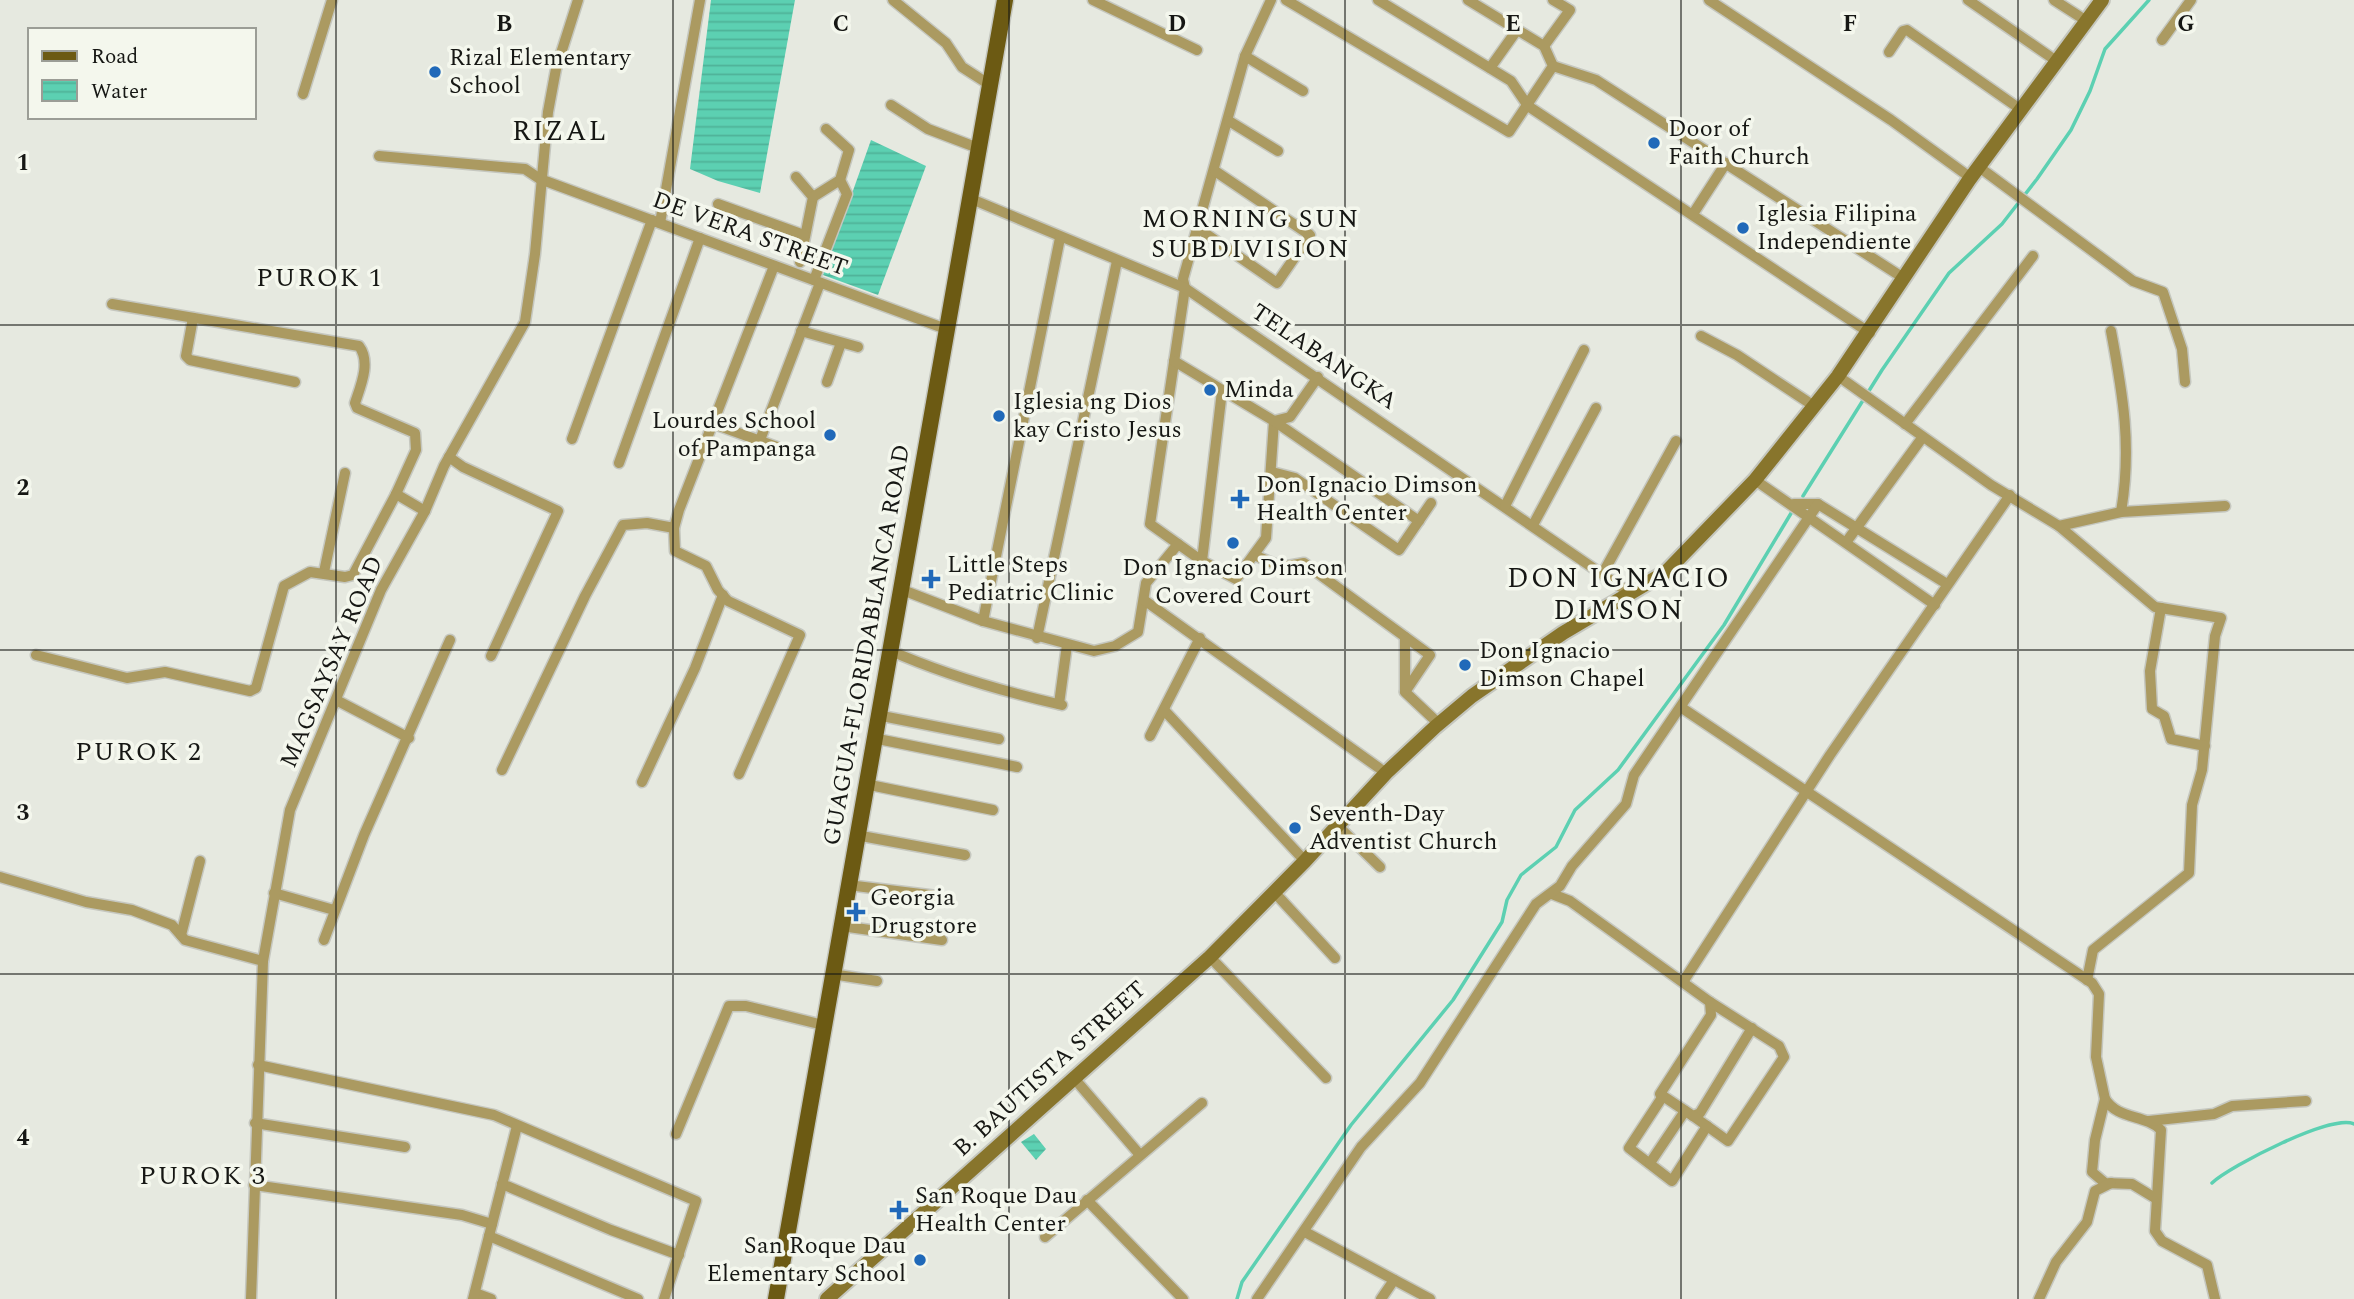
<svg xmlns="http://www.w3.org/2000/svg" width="2354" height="1299" font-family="Spectral,serif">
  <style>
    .water { fill: url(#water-rules) }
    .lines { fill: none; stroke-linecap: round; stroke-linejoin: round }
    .stream { stroke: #5cd0b2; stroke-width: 3.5 }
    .street-casing { stroke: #c5c7bf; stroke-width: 13 }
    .secondary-casing { stroke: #c5c7bf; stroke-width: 18 }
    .primary-casing { stroke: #c5c7bf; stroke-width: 19 }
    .street { stroke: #ab9a61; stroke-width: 10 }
    .secondary { stroke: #88752c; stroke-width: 14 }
    .primary { stroke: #6c5a13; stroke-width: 16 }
    .grid { fill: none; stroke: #161714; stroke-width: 2; stroke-opacity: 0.55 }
    .poi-dot { fill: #2069b9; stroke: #f4f7ed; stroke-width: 2.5 }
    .labels { text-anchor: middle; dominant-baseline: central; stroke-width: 7; stroke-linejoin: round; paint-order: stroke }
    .poi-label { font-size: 24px; fill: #161714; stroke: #f4f7ed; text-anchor: start }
    .street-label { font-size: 24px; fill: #161714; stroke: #f4f7ed }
    .neighbourhood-label { font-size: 26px; letter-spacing: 2px; fill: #161714; stroke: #f4f7ed }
    .quarter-label { font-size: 28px; letter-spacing: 2px; fill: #161714; stroke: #f4f7ed }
    .grid-label { font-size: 23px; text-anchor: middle; font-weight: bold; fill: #161714; stroke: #f4f7ed; stroke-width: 7; stroke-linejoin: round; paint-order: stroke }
  </style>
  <defs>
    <pattern id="water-rules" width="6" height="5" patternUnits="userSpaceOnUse" patternTransform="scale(1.75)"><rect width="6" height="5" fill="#5cd0b2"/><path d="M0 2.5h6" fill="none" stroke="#4fb298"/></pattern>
  </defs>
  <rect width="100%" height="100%" fill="#e6e9e0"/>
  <!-- water -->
  <g class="water">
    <path d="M711 0H795L760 193 718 181 690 169Z"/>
    <path d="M871 140 926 166 878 295 823 275Z"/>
    <path d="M1034 1134 1046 1149 1036 1160 1021 1142Z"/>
  </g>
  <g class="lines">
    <!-- stream -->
    <g class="stream">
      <path d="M1803 496 1882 370 1949 273 2002 224 2037 179 2071 130 2090 91 2105 49 2149 0"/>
      <path d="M2212 1183C2230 1166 2333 1113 2354 1124"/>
      <path d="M1237 1299 1242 1282 1351 1125 1453 1000 1502 922 1507 900 1521 875 1556 847 1575 810 1618 770 1724 625 1793 510"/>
    </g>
    <!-- street casing -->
    <g class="street-casing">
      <g id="street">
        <path d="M893 0 946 43 962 67 990 85"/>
        <path d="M1093 0 1197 50"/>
        <path d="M1271 0 1245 56 1183 279 1185 288 1150 524 1202 561 1236 579 1266 538 1274 421 1290 417 1318 377"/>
        <path d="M1286 0 1509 132 1553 66 1544 46 1468 0"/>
        <path d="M1378 0 1511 81 1528 106 1870 333"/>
        <path d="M1709 0 1891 120 1971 178"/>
        <path d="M1968 0 2055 60"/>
        <path d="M2054 0 2085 20"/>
        <path d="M2162 40 2191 0"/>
        <path d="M1544 46 1570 10 1553 0"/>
        <path d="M1889 52 1903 31 1907 30 2020 109"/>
        <path d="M1245 56 1303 91"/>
        <path d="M1553 66 1596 80 1902 277"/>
        <path d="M1490 68 1517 30"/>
        <path d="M303 94 332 0"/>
        <path d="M891 105 928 129 978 148"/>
        <path d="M1229 121 1278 151"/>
        <path d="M379 156 525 169 540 179 946 329"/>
        <path d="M1979 167 2133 281 2163 292 2182 349 2185 382"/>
        <path d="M796 177 813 197 800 262"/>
        <path d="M813 197 840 180 849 150 826 129"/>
        <path d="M969 198 1185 288 1631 594"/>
        <path d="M718 204 804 235"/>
        <path d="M1693 214 1726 163"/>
        <path d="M660 223 700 0"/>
        <path d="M1199 229 1277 283 1310 235 1215 171"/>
        <path d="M814 280 847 194 840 180"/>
        <path d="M112 304 359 346C371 362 361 385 355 403L357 408 415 433 416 450 396 494"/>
        <path d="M193 318 186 356 190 360 295 382"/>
        <path d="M801 331 858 347"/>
        <path d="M2111 331C2123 395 2132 447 2121 512"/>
        <path d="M1701 336 1737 355 1814 406"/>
        <path d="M1174 361 1274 421 1419 521"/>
        <path d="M1838 376 1991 485 2059 526 2155 607 2221 618 2215 636 2202 770 2192 805 2189 873 2093 950 2087 980"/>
        <path d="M827 382 841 343"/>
        <path d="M714 424 777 447"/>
        <path d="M1905 424 2033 256"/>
        <path d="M572 439 652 220"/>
        <path d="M760 440 820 283"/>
        <path d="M449 457 463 467 558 511 491 656"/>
        <path d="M619 463 700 238"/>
        <path d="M1272 472 1295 478 1399 550 1431 503"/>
        <path d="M1755 480 1935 605"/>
        <path d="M1794 504H1818L1947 584"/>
        <path d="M1505 506 1584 350"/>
        <path d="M1533 525 1596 408"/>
        <path d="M2059 526 2121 512 2225 506"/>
        <path d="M1847 541 1922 438"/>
        <path d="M1254 555 1282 567 1304 563 1430 655 1405 692 1439 724"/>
        <path d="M1202 561 1222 391"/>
        <path d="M324 572 345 473"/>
        <path d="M1603 573 1676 441"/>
        <path d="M900 589 983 621 1094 651 1115 646 1138 632 1146 583 1178 544"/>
        <path d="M1144 600 1386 773"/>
        <path d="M2161 608 2150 671 2152 709 2164 716 2171 739 2205 746"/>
        <path d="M983 621 1060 238"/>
        <path d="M1405 637V691"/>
        <path d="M1037 638 1117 261"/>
        <path d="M889 650C945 675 1001 691 1062 705"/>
        <path d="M36 655 127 678 165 672 250 691 256 688 284 586 310 572 345 577 353 575 396 494 425 511"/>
        <path d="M338 701 409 738"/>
        <path d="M1059 704 1067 645"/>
        <path d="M1682 708 2092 983 2099 994 2096 1057 2105 1099 2095 1140 2092 1172 2105 1183 2132 1184 2155 1198"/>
        <path d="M1164 710 1305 861"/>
        <path d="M877 715 999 739"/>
        <path d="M1150 736 1200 638"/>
        <path d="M873 738 1017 767"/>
        <path d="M502 770 585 596 623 525 647 523 674 528"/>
        <path d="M739 774 800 635 728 601 718 590 706 566 675 551 674 528 679 510 774 266"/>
        <path d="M642 782 695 668 723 595"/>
        <path d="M865 784 993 810"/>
        <path d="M1338 826 1380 867"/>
        <path d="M856 835 965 855"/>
        <path d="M0 877 86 902 132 910 172 925 185 940 263 961"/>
        <path d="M848 885 937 896"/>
        <path d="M274 893 334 910"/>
        <path d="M1275 893 1335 958"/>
        <path d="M1552 894 1570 901 1710 1002 1711 1015 1660 1094 1693 1116 1700 1113 1752 1028"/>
        <path d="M841 926 942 940"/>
        <path d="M181 935 200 861"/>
        <path d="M324 940 364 835 450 640"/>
        <path d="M1210 957 1326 1078"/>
        <path d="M832 974 877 981"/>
        <path d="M1683 982 1830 755 2010 495"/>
        <path d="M258 1065 494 1115 696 1201 664 1299"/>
        <path d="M1073 1077 1140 1155"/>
        <path d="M1663 1096 1629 1148 1672 1181 1707 1126"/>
        <path d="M2105 1099C2118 1120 2145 1114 2161 1130L2155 1231 2162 1241 2207 1265 2215 1299"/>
        <path d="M1693 1116 1728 1141 1784 1057 1779 1046 1710 1002"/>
        <path d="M2149 1121 2214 1114 2232 1106 2306 1101"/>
        <path d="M255 1123 405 1147"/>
        <path d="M676 1134 729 1006H746L823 1025"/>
        <path d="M1650 1163 1685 1111"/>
        <path d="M502 1184 611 1230 679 1255"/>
        <path d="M254 1185 462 1215 492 1224"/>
        <path d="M1087 1200 1183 1299"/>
        <path d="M1305 1232 1430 1299"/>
        <path d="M489 1236 638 1299"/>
        <path d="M1045 1237 1202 1103"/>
        <path d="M475 1293 491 1299"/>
        <path d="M251 1299 263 961 290 810 381 590 425 511 444 466 525 322 535 254 548 112 556 69 578 0"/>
        <path d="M473 1299 517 1126"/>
        <path d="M1257 1299 1361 1147 1420 1083 1536 904 1560 886 1572 866 1626 804 1634 775 1818 504"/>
        <path d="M1381 1299 1394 1280"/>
        <path d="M2039 1299 2056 1262 2087 1222 2095 1191 2111 1183"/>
      </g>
    </g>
    <!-- secondary casing -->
    <g class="secondary-casing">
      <path id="secondary" d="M827 1299 1210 957 1305 861 1386 773 1435 727 1472 696 1563 633 1666 572 1755 480 1838 376 1969 180 2102 0"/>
    </g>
    <!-- primary casing -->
    <g class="primary-casing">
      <path id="primary" d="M776 1299 1005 0"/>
    </g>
    <!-- street -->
    <use href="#street" class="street"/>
    <!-- secondary -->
    <use href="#secondary" class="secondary"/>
    <!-- primary -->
    <use href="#primary" class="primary"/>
  </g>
  <!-- grid -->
  <path class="grid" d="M336 0V1299M673 0V1299M1009 0V1299M1345 0V1299M1681 0V1299M2018 0V1299M0 325H2354M0 650H2354M0 974H2354"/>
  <!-- markers -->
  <g class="poi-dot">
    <circle cx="435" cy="72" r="7"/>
    <circle cx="1654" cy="143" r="7"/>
    <circle cx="1743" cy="228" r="7"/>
    <circle cx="1210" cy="390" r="7"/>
    <circle cx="999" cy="416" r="7"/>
    <circle cx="830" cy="435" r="7"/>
    <path d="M1236.5 488.5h7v7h7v7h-7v7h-7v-7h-7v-7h7z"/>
    <circle cx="1233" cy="543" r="7"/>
    <path d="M927.5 568.5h7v7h7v7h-7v7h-7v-7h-7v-7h7z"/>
    <circle cx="1465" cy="665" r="7"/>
    <circle cx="1295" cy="828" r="7"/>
    <path d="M852.5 901.5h7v7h7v7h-7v7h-7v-7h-7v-7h7z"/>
    <path d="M895.5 1199.5h7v7h7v7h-7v7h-7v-7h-7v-7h7z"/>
    <circle cx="920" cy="1260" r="7"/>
  </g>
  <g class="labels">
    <!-- poi labels -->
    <g class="poi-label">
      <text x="449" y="58">Rizal Elementary<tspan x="449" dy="28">School</tspan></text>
      <text x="1668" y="129">Door of<tspan x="1668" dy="28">Faith Church</tspan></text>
      <text x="1757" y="214">Iglesia Filipina<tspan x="1757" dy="28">Independiente</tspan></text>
      <text x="1224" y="390">Minda</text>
      <text x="1013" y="402">Iglesia ng Dios<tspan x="1013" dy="28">kay Cristo Jesus</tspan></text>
      <text x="816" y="421" text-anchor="end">Lourdes School<tspan x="816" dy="28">of Pampanga</tspan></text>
      <text x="1256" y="485">Don Ignacio Dimson<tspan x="1256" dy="28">Health Center</tspan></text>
      <text x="947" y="565">Little Steps<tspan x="947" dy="28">Pediatric Clinic</tspan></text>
      <text x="1233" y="568" text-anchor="middle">Don Ignacio Dimson<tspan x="1233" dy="28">Covered Court</tspan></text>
      <text x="1479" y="651">Don Ignacio<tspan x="1479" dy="28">Dimson Chapel</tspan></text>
      <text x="1309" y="814">Seventh-Day<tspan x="1309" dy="28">Adventist Church</tspan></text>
      <text x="870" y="898">Georgia<tspan x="870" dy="28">Drugstore</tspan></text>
      <text x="915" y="1196">San Roque Dau<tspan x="915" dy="28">Health Center</tspan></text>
      <text x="906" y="1246" text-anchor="end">San Roque Dau<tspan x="906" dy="28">Elementary School</tspan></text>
    </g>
    <!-- street labels -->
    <g class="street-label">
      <text transform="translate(750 234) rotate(20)">DE VERA STREET</text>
      <text transform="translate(1324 357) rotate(34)">TELABANGKA</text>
      <text transform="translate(867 645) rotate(-80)">GUAGUA-FLORIDABLANCA ROAD</text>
      <text transform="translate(332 662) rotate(-67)">MAGSAYSAY ROAD</text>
      <text transform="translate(1050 1069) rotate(-42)">B. BAUTISTA STREET</text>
    </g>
    <!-- neighbourhood labels -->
    <g class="neighbourhood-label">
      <text x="1251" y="219">MORNING SUN<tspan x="1251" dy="30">SUBDIVISION</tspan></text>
      <text x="320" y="278">PUROK 1</text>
      <text x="139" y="752">PUROK 2</text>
      <text x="203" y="1176">PUROK 3</text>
    </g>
    <!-- quarter labels -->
    <g class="quarter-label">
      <text x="560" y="131">RIZAL</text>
      <text x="1619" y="578">DON IGNACIO<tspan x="1619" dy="32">DIMSON</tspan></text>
    </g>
  </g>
  <g class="grid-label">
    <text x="504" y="31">B</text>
    <text x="841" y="31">C</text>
    <text x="1177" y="31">D</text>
    <text x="1513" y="31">E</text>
    <text x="1850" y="31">F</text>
    <text x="2186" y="31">G</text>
    <text x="23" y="170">1</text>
    <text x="23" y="495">2</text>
    <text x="23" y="820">3</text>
    <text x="23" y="1145">4</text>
  </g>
  <!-- legend -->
  <rect x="28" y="28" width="228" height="91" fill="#f4f7ed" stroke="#9b9d96" stroke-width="2"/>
  <rect x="42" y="51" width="35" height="10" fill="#6c5a13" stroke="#9b9d96" stroke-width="2"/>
  <text x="91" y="63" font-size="21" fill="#161714">Road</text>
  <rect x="42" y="80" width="35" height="21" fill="url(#water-rules)" stroke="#9b9d96" stroke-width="2"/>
  <text x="91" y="98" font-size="21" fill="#161714">Water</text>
</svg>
